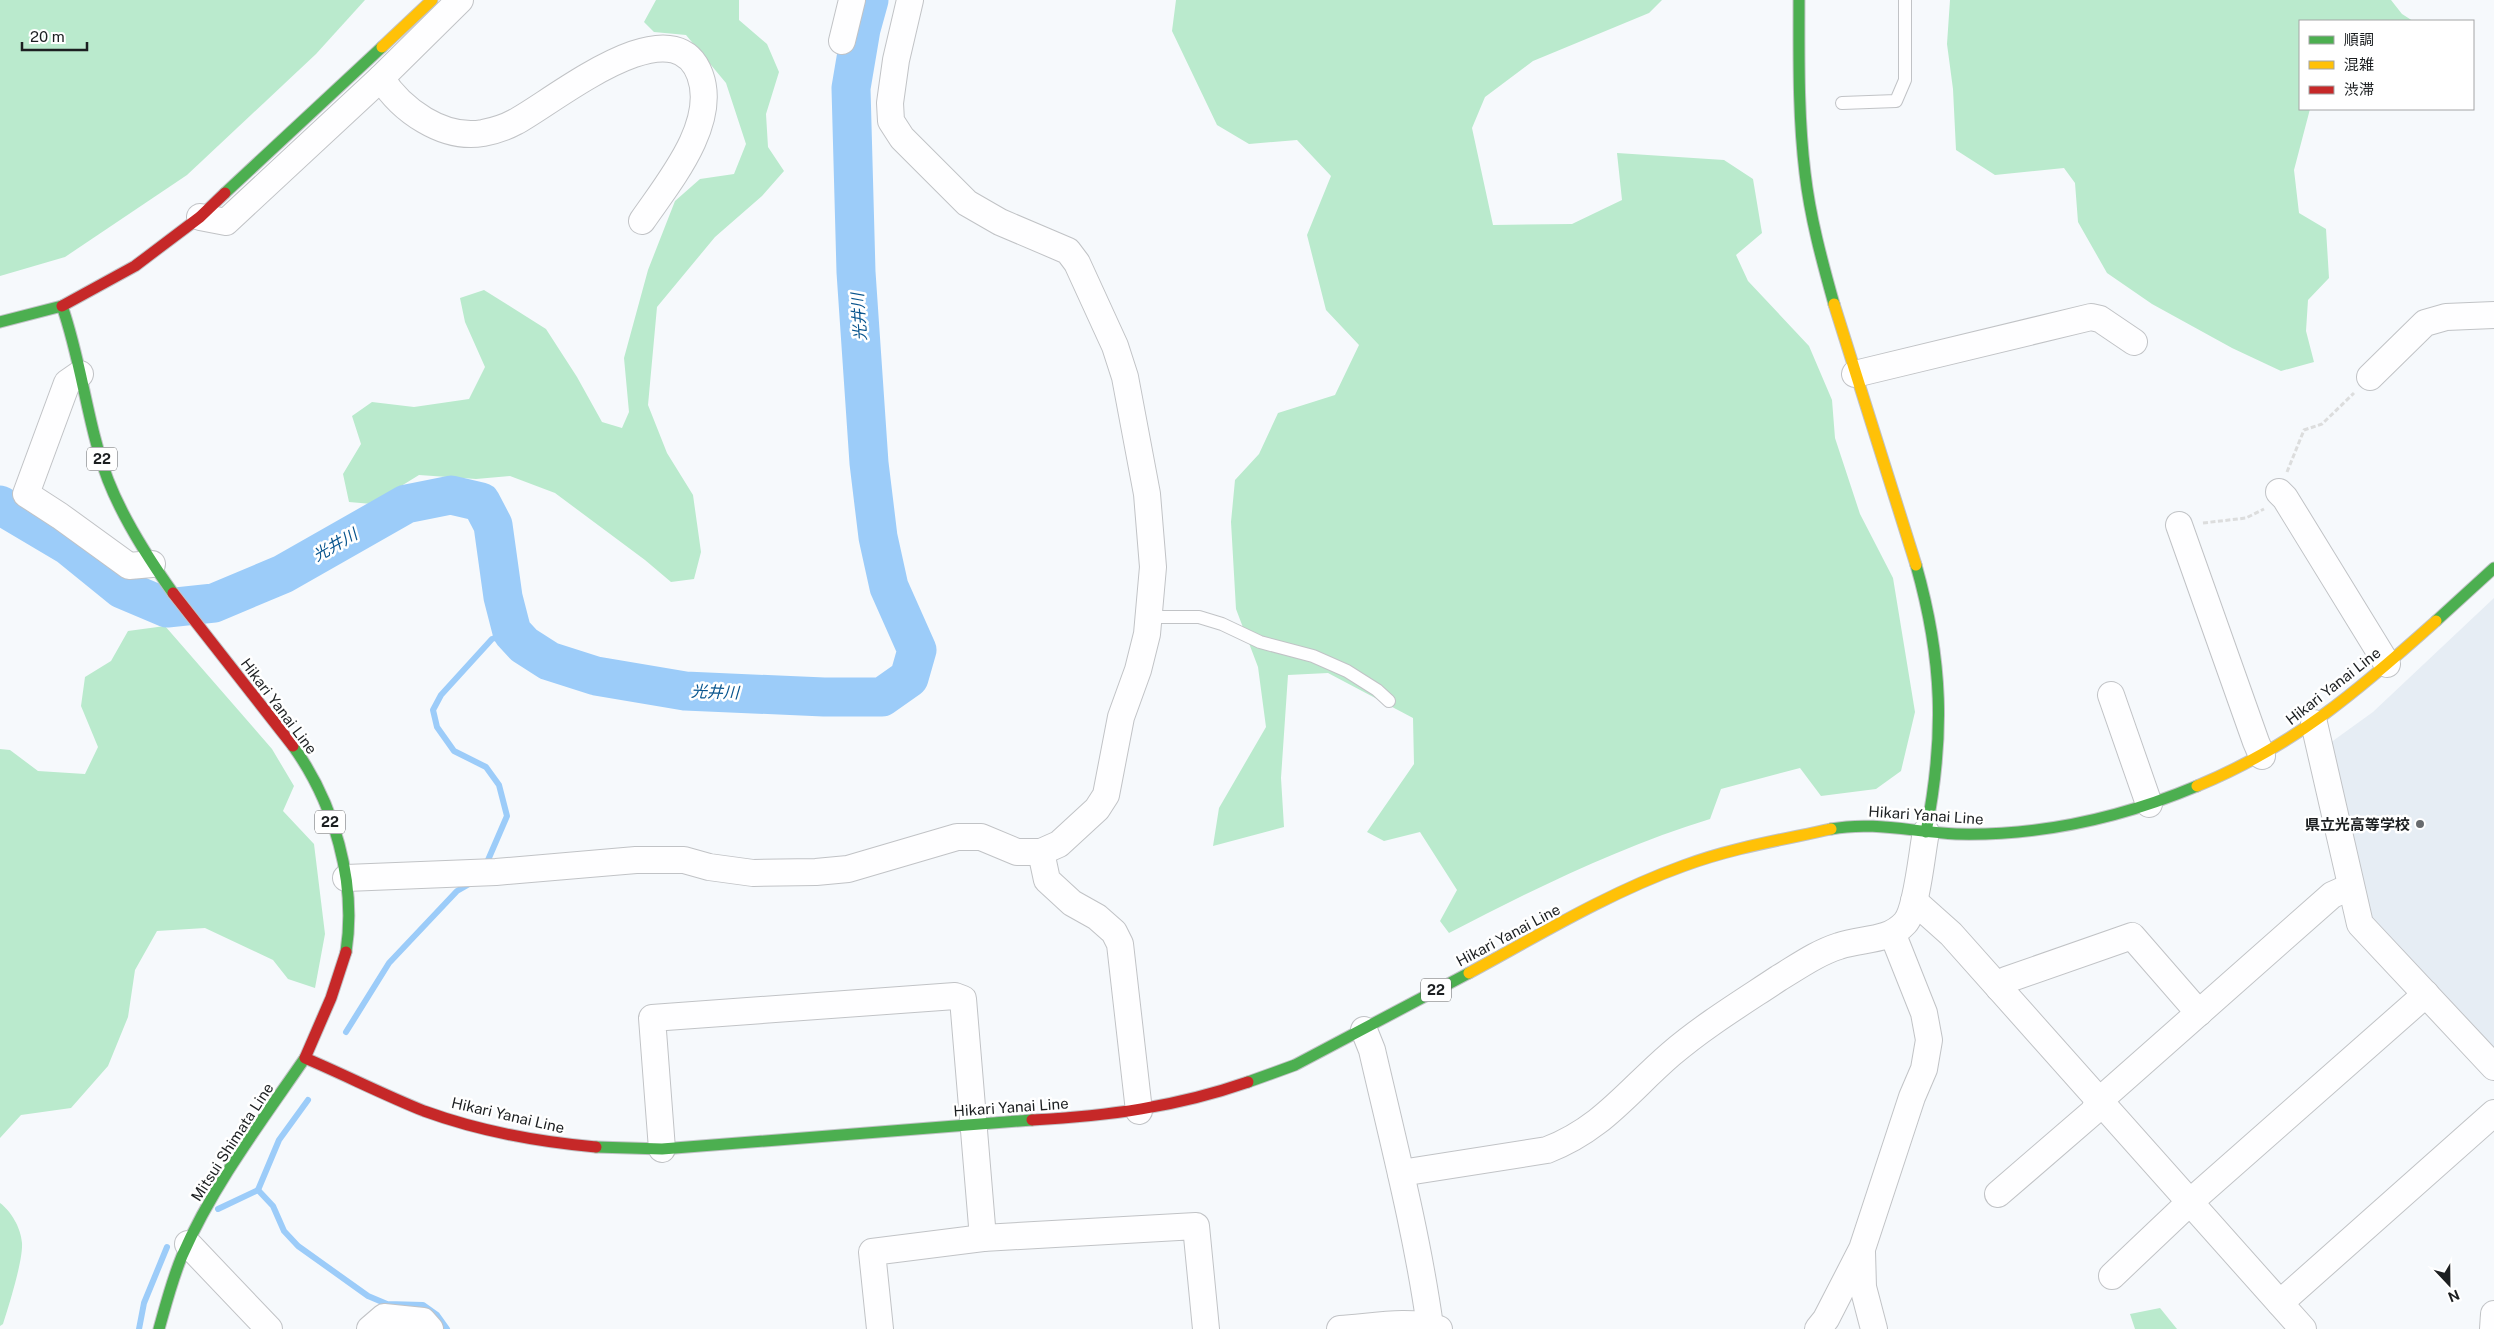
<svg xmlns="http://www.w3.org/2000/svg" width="2494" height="1329" font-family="'Public Sans','Noto Sans JP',sans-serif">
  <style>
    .built { fill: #e6edf4 }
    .forest { fill: #baeacd }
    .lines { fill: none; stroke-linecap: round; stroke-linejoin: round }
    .stream { stroke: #9cccf9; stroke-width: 6 }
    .river { stroke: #9cccf9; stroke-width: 39 }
    .lane-casing { stroke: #c1c3c6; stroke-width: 14 }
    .street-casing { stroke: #c1c3c6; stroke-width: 28 }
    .fast-casing { stroke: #c1c3c6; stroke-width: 13 }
    .slow-casing { stroke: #c1c3c6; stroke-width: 13 }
    .jam-casing { stroke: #c1c3c6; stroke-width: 13 }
    .path { stroke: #dcdddd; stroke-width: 3; stroke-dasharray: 5 2.5; stroke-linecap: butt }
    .lane { stroke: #fefeff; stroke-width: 12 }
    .street { stroke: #fefeff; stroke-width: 26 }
    .fast { stroke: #4caf50; stroke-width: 11 }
    .slow { stroke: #ffc107; stroke-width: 11 }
    .jam { stroke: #c62828; stroke-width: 11 }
    .poi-dot { fill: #686b6e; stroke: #fff; stroke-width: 2 }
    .labels { text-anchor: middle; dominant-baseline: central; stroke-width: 5; stroke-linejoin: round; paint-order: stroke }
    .shield { fill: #fff; stroke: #606264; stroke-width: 1 }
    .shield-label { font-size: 14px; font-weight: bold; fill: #1c1f21 }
    .street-label { font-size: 15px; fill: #1c1f21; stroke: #fff }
    .poi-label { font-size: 15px; font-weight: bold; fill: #1c1f21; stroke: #fff; text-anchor: end }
    .water-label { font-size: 16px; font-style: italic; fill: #09558e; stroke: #fff }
  </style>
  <rect width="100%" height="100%" fill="#f6f9fc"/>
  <!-- built -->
  <path class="built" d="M2494 598V1053L2371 922 2330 743 2373 712Z"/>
  <!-- forest -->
  <g class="forest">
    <path d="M0 0H365L316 54 187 175 65 257 0 276Z"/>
    <path d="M656 0H739V20L767 44 779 72 766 114 768 147 784 171 762 196 715 237 657 307 648 405 667 453 693 495 701 552 694 579 671 582 645 560 555 493 510 476 476 479 419 475 372 504 349 502 343 474 361 444 352 416 372 402 414 407 469 399 485 367 465 322 460 298 484 290 546 329 577 377 602 422 622 428 629 412 624 358 648 270 675 201 700 179 734 174 746 144 726 83 686 35 654 32 644 22Z"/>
    <path d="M1176 0H1662L1649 13 1533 61 1485 97 1472 128 1493 225 1572 224 1622 200 1617 153 1724 160 1753 179 1762 233 1736 255 1748 281 1809 346 1832 400 1835 438 1860 514 1893 578 1915 712 1901 771 1876 789 1821 796 1800 768 1721 789 1710 819C1619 847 1534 889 1449 933L1440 921 1457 890 1420 832 1384 841 1367 832 1414 764 1413 718 1328 673 1288 675 1281 778 1284 827 1213 846 1219 808 1266 727 1258 667 1236 609 1231 522 1235 480 1259 454 1278 413 1335 395 1359 345 1326 310 1307 235 1331 176 1297 140 1249 144 1217 125 1172 31Z"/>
    <path d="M1950 0H2391L2402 14 2413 21H2300V109H2310L2294 170 2299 213 2326 229 2329 278 2308 300 2306 331 2314 362 2281 371 2232 348 2152 304 2107 273 2078 222 2075 183 2064 168 1995 175 1956 150 1953 89 1947 44Z"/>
    <path d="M165 626 272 749 294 786 283 811 314 844 325 934 315 988 288 979 273 960 205 928 157 931 135 970 128 1017 108 1066 71 1108 21 1115 0 1138V749L10 750 38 771 85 774 98 747 81 706 85 677 111 661 128 631Z"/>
    <path d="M0 1203C11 1211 21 1228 22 1243 23 1261 9 1305 3 1324L0 1326Z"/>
    <path d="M2160 1308 2177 1329H2135L2130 1314Z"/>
  </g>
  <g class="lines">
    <!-- stream -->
    <g class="stream">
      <path d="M485 867 507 816 499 785 486 767 454 751 437 727 433 710 441 695 492 639 512 632"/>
      <path d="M346 1032 389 963 457 891 471 883"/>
      <path d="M258 1190 273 1206 284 1231 298 1246 368 1296 387 1304 423 1305 437 1315 447 1329"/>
      <path d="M218 1209 258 1190 279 1140 308 1100"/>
      <path d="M139 1329 144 1303 167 1247"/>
    </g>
    <!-- river -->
    <path class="river" d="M0 505 69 546 122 589 167 608 214 603 283 574 406 504 451 495 481 502 493 525 503 597 512 632 524 645 549 661 596 676 685 691 824 697H882L909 678 917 650 889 587 878 537 869 463 856 272 851 88 861 29 869 0"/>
    <!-- lane casing -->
    <g class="lane-casing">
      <g id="lane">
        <path d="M1842 103 1896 101 1905 80V0"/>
        <path d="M1150 617H1199L1222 624 1260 642 1313 656 1347 671 1377 690 1389 701"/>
      </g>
    </g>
    <!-- street casing -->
    <g class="street-casing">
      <g id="street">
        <path d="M842 41 852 0"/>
        <path d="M381 78C401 110 443 140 483 133 493 131 506 127 515 122 552 103 673 1 700 75 718 124 668 183 642 221"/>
        <path d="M200 217 226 222 381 78 460 0"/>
        <path d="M80 374 67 383 26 494 60 516 129 566 152 564"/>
        <path d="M1855 374 2091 317 2100 319 2134 342"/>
        <path d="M2370 377 2425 323 2446 317 2494 315"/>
        <path d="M2279 492 2285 498 2387 664"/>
        <path d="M2179 525 2256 742 2262 756"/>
        <path d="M2111 695 2149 804"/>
        <path d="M2314 723 2360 924 2494 1067"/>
        <path d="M1041 852 1047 880 1072 903 1097 917 1114 932 1120 944 1139 1111"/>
        <path d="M346 878 496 872 636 860H684L709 867 753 873 816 872 848 869 957 837H981L1017 852H1041L1059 844 1097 809 1106 795 1121 717 1138 670 1147 634 1153 567 1147 494 1125 377 1115 346 1077 263 1068 251 1000 222 967 203 902 138 891 121 890 103 896 60 910 0"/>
        <path d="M1914 901 1951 934 2303 1329"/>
        <path d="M1999 988 2006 980 2132 936 2199 1013"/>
        <path d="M1364 1030 1372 1050C1393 1141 1417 1233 1430 1326"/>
        <path d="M662 1149 652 1018 955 996 963 999 983 1238"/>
        <path d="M1401 1173 1547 1150C1602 1129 1628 1091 1671 1054 1705 1025 1743 1002 1779 978 1799 966 1817 953 1839 946 1862 938 1888 942 1905 923 1917 910 1922 851 1926 832"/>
        <path d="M1998 1194 2093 1112 2099 1101 2332 895 2350 887"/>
        <path d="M188 1244 269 1329"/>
        <path d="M1862 1252 1863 1287 1874 1329"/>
        <path d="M2112 1276 2190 1202 2426 994"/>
        <path d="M2280 1303 2494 1113"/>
        <path d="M370 1329 384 1317 423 1321 430 1329"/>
        <path d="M880 1329 872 1252 983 1238 1196 1226 1206 1329"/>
        <path d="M1340 1329C1372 1327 1409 1319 1439 1329"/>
        <path d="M1818 1329 1826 1319 1862 1249 1912 1097 1924 1069 1929 1040 1924 1013 1893 935"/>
        <path d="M2493 1329 2494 1314"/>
      </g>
    </g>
    <!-- fast casing -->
    <g class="fast-casing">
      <g id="fast">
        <path d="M1799 0C1799 58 1798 115 1805 173 1810 217 1822 261 1834 304"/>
        <path d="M225 193 382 47"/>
        <path d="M0 322 62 306C82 363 87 424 108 480 124 521 148 558 173 593"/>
        <path d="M1916 565C1943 660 1945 736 1926 832"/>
        <path d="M2436 621 2494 568"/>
        <path d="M293 746C334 803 357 882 346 952"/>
        <path d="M1831 829C1873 821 1913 832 1956 834 2038 836 2121 818 2197 786"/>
        <path d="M1248 1082 1295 1065 1469 973"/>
        <path d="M596 1147 662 1149 1032 1120"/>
        <path d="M159 1329C166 1304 172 1280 182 1256 213 1185 261 1122 305 1058"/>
      </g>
    </g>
    <!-- slow casing -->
    <g class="slow-casing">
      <g id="slow">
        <path d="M382 47 432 0"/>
        <path d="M1834 304 1916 565"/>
        <path d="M2197 786C2294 746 2359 690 2436 621"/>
        <path d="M1469 973C1539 935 1608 893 1683 866 1731 848 1781 840 1831 829"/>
      </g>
    </g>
    <!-- jam casing -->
    <g class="jam-casing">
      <g id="jam">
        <path d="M62 306 135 266 200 217 225 193"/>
        <path d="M173 593 293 746"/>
        <path d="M346 952 331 998 305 1058C345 1075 384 1095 424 1111 479 1131 539 1142 596 1147"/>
        <path d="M1032 1120C1108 1116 1176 1107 1248 1082"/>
      </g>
    </g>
    <!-- path -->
    <g class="path">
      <path d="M2287 472 2304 430 2322 424 2354 393"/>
      <path d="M2203 523 2246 518 2264 509"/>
    </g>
    <!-- lane -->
    <use href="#lane" class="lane"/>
    <!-- street -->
    <use href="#street" class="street"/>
    <!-- fast -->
    <use href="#fast" class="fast"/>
    <!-- slow -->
    <use href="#slow" class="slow"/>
    <!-- jam -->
    <use href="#jam" class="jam"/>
  </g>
  <!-- markers -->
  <circle class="poi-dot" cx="2420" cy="824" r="5"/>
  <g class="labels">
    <!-- shield labels -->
    <g class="shield">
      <rect x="87" y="447.5" width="30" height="23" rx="4"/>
      <rect x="315" y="810.5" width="30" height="23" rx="4"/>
      <rect x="1421" y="978.5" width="30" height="23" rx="4"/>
    </g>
    <g class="shield-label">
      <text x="102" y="459">22</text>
      <text x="330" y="822">22</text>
      <text x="1436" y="990">22</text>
    </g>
    <!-- street labels -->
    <g class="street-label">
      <text transform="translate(2333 686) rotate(-38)">Hikari Yanai Line</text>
      <text transform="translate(279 706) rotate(53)">Hikari Yanai Line</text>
      <text transform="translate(1926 815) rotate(4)">Hikari Yanai Line</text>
      <text transform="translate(1508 935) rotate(-28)">Hikari Yanai Line</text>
      <text transform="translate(1011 1107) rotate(-4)">Hikari Yanai Line</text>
      <text transform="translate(508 1115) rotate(13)">Hikari Yanai Line</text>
      <text transform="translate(232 1142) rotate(-57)">Mitsui Shimata Line</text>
    </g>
    <!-- poi labels -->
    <g class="poi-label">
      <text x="2410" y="824">県立光高等学校</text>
    </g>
    <!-- water labels -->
    <g class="water-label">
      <text transform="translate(859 317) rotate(-94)">光井川</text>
      <text transform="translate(335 545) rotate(-30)">光井川</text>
      <text transform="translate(715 692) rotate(2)">光井川</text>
    </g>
  </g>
  <!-- legend -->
  <rect x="2299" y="20" width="175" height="90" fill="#ffffff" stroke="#a4a5a6"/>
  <rect x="2309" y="36" width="25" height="8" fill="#4caf50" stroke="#a4a5a6"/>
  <text x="2344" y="45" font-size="15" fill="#1c1f21">順調</text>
  <rect x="2309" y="61" width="25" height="8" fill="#ffc107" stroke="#a4a5a6"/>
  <text x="2344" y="70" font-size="15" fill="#1c1f21">混雑</text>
  <rect x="2309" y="86" width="25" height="8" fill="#c62828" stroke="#a4a5a6"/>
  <text x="2344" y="95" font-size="15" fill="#1c1f21">渋滞</text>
  <!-- north arrow -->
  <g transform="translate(2449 1284) rotate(158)" stroke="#ffffff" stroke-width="4" paint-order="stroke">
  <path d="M0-4L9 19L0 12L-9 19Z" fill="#1c1f21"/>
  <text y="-8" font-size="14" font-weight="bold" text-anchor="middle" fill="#1c1f21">N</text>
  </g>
  <!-- scale -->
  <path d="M22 42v8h65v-8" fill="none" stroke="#1c1f21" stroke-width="2.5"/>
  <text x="30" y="42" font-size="15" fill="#1c1f21" stroke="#ffffff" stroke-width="4" paint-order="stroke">20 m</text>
</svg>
